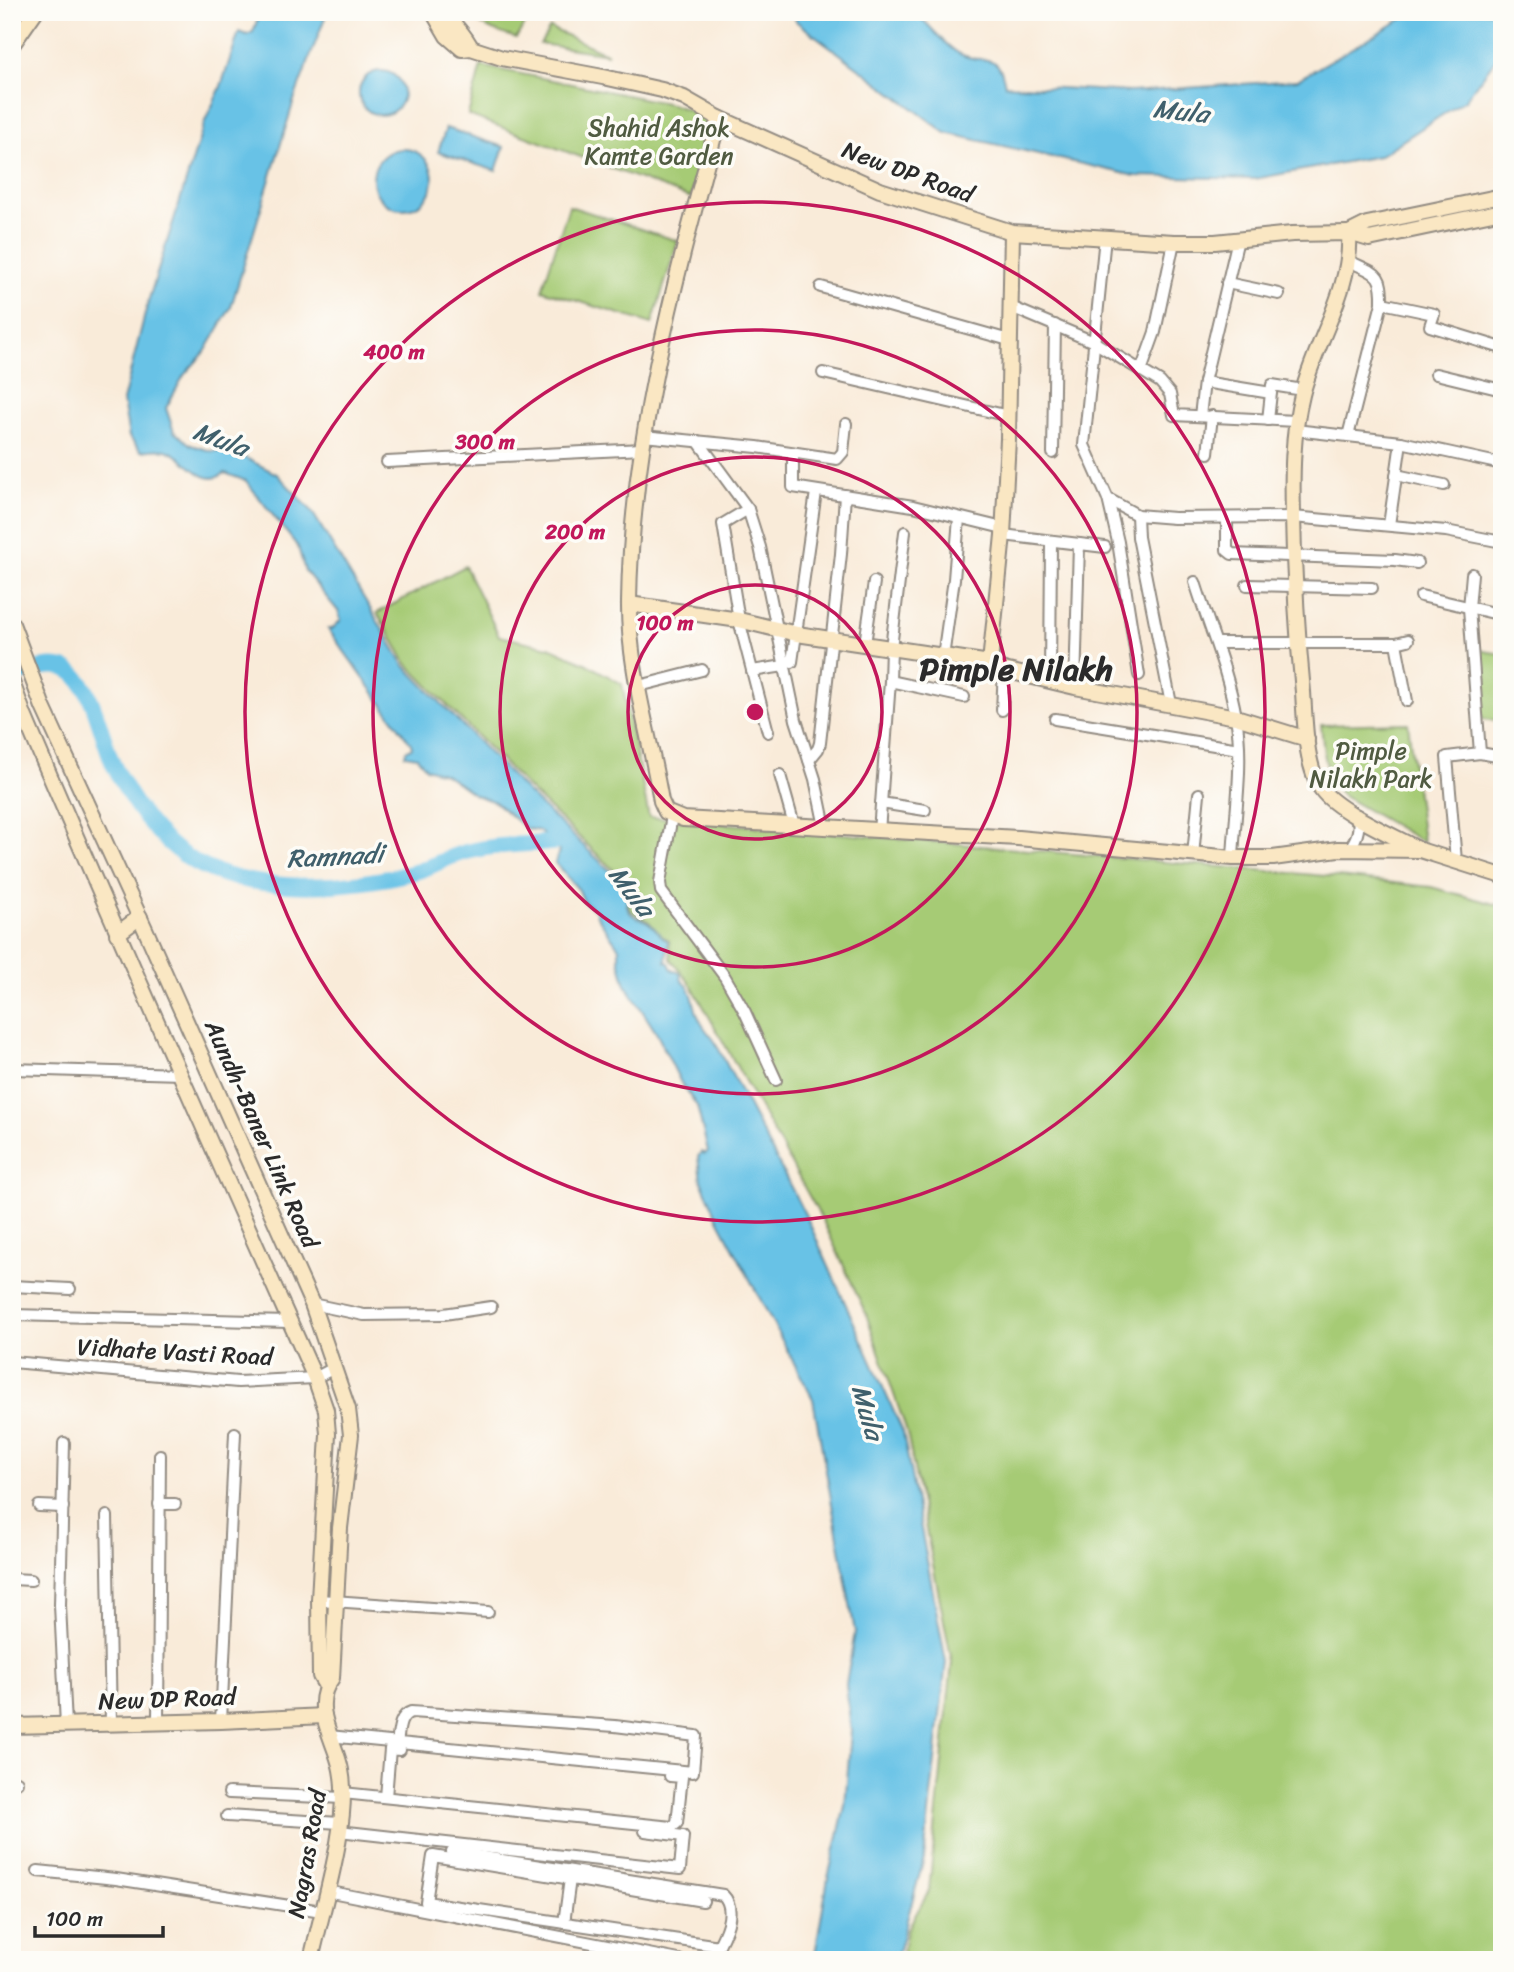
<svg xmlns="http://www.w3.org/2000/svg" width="1514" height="1972" font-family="Sriracha,sans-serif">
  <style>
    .green { fill: #a6cb75; stroke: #687b50; stroke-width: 2 }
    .water { fill: #68c2e6; stroke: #4a7688; stroke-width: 2 }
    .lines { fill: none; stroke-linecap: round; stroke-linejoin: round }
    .river { stroke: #68c2e6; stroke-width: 16 }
    .street-casing { stroke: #928b82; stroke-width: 14 }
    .secondary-casing { stroke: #928b82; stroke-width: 18 }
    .street { stroke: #fff; stroke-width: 10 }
    .secondary { stroke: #fae7c3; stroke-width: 14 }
    .ring { fill: none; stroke: #c2185b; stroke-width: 3.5 }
    .labels { text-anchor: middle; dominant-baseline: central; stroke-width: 7; stroke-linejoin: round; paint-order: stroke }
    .park-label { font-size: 24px; fill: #505b41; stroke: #fdfcf7 }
    .street-label { font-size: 24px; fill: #2b2b2b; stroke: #fdfcf7 }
    .water-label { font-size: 26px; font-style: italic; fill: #40606c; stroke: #fdfcf7 }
    .district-label { font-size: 32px; font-weight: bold; fill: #2b2b2b; stroke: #fdfcf7 }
    .centre { fill: #c2185b; stroke: #fdfcf7; stroke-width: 3.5 }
    .ring-label { font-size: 21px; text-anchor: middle; font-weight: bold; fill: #c2185b; stroke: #fdfcf7; stroke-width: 7; stroke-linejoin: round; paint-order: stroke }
  </style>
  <rect width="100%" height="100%" fill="#fdfcf7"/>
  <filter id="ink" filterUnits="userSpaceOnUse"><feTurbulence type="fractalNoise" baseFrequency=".0143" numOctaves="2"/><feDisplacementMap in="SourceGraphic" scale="14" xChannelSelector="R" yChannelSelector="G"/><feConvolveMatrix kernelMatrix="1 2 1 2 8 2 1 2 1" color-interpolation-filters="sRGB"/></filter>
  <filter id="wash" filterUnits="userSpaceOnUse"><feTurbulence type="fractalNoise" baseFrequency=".00686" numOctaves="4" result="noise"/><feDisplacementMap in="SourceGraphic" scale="28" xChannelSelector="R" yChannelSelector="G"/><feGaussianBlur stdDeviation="1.57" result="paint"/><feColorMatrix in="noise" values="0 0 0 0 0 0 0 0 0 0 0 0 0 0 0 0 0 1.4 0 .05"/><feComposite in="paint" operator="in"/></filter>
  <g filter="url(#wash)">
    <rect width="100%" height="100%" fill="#f9ebd9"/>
    <!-- green -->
    <g class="green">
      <path d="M469 12H522L530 17 516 38C498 32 480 28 469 12Z"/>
      <path d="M550 28 608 54 540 44Z"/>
      <path d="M481 66 671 104 714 119 691 198 468 115Z"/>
      <path d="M569 206 678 241 652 324 542 290Z"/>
      <path d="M465 566 499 636 549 647 585 663 622 684 649 817 1349 878 1431 887 1502 906V1960H901L907 1930 929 1891 952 1662 907 1432 866 1314 823 1221 692 986 671 959 669 940C666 938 663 937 660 935 656 931 653 925 648 921 635 912 623 913 630 891L628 884 529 789 407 664 377 613Z"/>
      <path d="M1478 650 1502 654V721L1482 719Z"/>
      <path d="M1408 723 1423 842 1343 796C1324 775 1324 752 1321 725Z"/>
    </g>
    <!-- water -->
    <g class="water">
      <path d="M260 12H327L295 97 231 307 205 352 184 375 166 408 174 432 191 445 211 451H232L277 474 311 510 404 665 527 792 626 886C629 894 624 900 628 909 632 918 639 917 647 922 656 927 659 936 668 941L666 962 669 963 672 970 680 973 682 981C694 989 693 1004 698 1016 701 1025 708 1033 714 1040L807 1218 903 1432 946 1662 924 1858 896 1960H814L828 1878 845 1806 851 1731 846 1684 855 1632 813 1399 719 1221 701 1181 698 1157 701 1152 705 1154 708 1151 697 1106 681 1083 657 1034 626 985 619 960V948L597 916 596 911 584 902 579 890 555 863 559 851 539 831 525 828 495 802 475 795 445 774 426 768 417 757 405 755 406 751 412 747 411 744 328 629H332L341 620 338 611 305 571 298 547 246 481 225 473C203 490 188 458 169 451 161 448 149 450 141 451L129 437 123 401 148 302 205 121 220 89 239 32 247 35 253 32Z"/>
      <path d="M791 12H919L922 19C934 30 946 47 960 54 984 66 998 48 1005 85L1131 92 1297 80 1402 19 1408 12H1502V51L1465 100 1379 156 1254 179 1135 176 946 133 797 22Z"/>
      <circle cx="381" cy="93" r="22"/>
      <path d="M446 128 504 147 496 171 438 152Z"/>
      <circle cx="403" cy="179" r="30"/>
    </g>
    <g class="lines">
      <!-- river -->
      <path class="river" d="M12 677C31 671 55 659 73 673 94 690 102 739 113 764 130 801 154 835 188 858 246 896 350 889 415 872 430 868 444 859 459 854 490 844 526 845 559 842"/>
    </g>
  </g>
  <g filter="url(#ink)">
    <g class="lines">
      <!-- street casing -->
      <g class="street-casing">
        <g id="street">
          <path d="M1105 237 1084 445 1108 499 1137 515 1174 518 1293 517 1446 531 1502 542"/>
          <path d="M1227 283 1279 294"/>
          <path d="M821 287 1009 340"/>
          <path d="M1382 303 1434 314 1430 326 1502 348"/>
          <path d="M1011 307 1094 342 1160 382 1170 394 1174 415 1295 421"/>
          <path d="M1141 371 1155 332 1174 242"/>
          <path d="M823 373 1009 416"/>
          <path d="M1436 374 1502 390"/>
          <path d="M1204 382 1271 393 1268 420"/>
          <path d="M1271 393 1272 385 1303 390"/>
          <path d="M1200 416 1204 382 1238 239"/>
          <path d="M1295 430 1401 442 1502 464"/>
          <path d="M643 436 757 447 837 459 843 452 846 424"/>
          <path d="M1348 436 1382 303C1383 271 1375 274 1349 261"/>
          <path d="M698 441 748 509 760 547 796 720 815 779 825 827"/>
          <path d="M793 453V487L913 506 1003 528"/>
          <path d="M1053 453 1055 325"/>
          <path d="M1208 453 1212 416"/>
          <path d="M387 462 642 449"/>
          <path d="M1396 475 1444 485"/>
          <path d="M1108 499 1118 542 1139 675"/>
          <path d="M748 509 723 524 739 620 768 732"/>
          <path d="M1137 515 1138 537 1171 704"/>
          <path d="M1227 518V550L1232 554 1395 560 1417 563"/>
          <path d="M1389 525 1401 442"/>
          <path d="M1003 535 1105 547"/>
          <path d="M1472 574 1469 608 1480 753"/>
          <path d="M1195 582C1209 627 1228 670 1236 717 1244 763 1235 812 1233 858"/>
          <path d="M1247 585 1372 588"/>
          <path d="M1421 596 1502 615"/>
          <path d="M1217 643H1396"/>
          <path d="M865 644 874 582"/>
          <path d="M943 657 954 579 959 518"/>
          <path d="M792 662 816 492"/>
          <path d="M752 671 784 666"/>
          <path d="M1050 680 1051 541"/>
          <path d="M890 681 964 697"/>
          <path d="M639 686 702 670"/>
          <path d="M1075 687 1079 544"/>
          <path d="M1407 701 1396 643 1408 640"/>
          <path d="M1002 710 1004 670"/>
          <path d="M1055 719 1239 749"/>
          <path d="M809 760 818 749 820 743 841 554 845 495"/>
          <path d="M780 775 794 825"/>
          <path d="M881 803 925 810"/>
          <path d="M672 816 660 882 661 891 725 977 745 1012 776 1080"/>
          <path d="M879 832 890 681 891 648 905 532"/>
          <path d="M1350 848C1357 838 1361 828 1357 815"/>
          <path d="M1193 855 1199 794"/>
          <path d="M1456 861 1447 757 1480 753 1502 757"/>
          <path d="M12 1069 181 1074"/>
          <path d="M12 1286 70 1289"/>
          <path d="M312 1304 364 1315 444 1314 491 1307"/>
          <path d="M12 1315 290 1322"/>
          <path d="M12 1362 238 1382 315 1378 334 1368"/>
          <path d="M64 1443 60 1605 66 1725"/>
          <path d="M159 1504H175"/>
          <path d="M39 1506 63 1507"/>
          <path d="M107 1516 111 1723"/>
          <path d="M12 1579 31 1580"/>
          <path d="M319 1600 488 1612"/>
          <path d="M221 1721 235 1433"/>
          <path d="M158 1722 160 1455"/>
          <path d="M329 1736 693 1772 696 1736 615 1726 411 1712C398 1716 399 1733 397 1744"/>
          <path d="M12 1782H17"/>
          <path d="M229 1793 343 1798"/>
          <path d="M343 1793 672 1827 677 1823 682 1777 670 1776"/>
          <path d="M386 1797 390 1749 400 1750"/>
          <path d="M227 1816 340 1823"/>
          <path d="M339 1831 680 1869 683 1836 645 1831"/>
          <path d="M452 1852 723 1895C740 1912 720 1943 711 1960"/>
          <path d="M38 1871 116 1879 322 1911"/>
          <path d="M326 1891 679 1960"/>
          <path d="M703 1901 433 1856 426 1902 719 1946"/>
          <path d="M564 1923 570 1879"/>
        </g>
      </g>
      <!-- secondary casing -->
      <g class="secondary-casing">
        <g id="secondary">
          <path d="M433 12 447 36 462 49 471 48 502 58 608 78 662 90 684 98 719 118 880 190 1012 232 1174 242H1215L1292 234 1349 233 1369 239 1502 211"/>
          <path d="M445 12C453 25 466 35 471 48"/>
          <path d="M12 45 35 12"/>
          <path d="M719 118C676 276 631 437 629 602 628 668 650 735 661 801L666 812 683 819 1018 838 1233 858H1273L1338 849 1420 850 1502 876"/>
          <path d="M1349 233C1353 288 1315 342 1302 395 1292 435 1292 476 1293 516 1294 575 1297 633 1303 692 1305 720 1305 767 1322 790 1337 811 1392 835 1416 848"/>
          <path d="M1349 233 1367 224 1502 196"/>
          <path d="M629 604 739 620 797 634 990 663 1004 670 1075 687 1236 717 1307 739"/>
          <path d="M12 624 43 707 146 931 312 1304 348 1409 351 1435 340 1528 332 1678C309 1707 336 1741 341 1770 351 1818 322 1910 311 1960"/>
          <path d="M990 663 1003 535 1008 439 1012 232"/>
          <path d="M12 682 24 715C118 937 217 1158 315 1378L326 1410 328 1434 319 1600 320 1676 326 1686"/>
          <path d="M117 934 140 917"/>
          <path d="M12 1726 221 1721 324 1716"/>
        </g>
      </g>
      <!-- street -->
      <use href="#street" class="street"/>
      <!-- secondary -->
      <use href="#secondary" class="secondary"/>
    </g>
  </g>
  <!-- distance rings -->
  <g class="ring">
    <circle cx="755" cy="712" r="127"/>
    <circle cx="755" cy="712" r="255"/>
    <circle cx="755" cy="712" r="382"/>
    <circle cx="755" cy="712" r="510"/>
  </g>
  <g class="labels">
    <!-- park labels -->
    <g class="park-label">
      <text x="659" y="128">Shahid Ashok<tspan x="659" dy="28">Kamte Garden</tspan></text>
      <text x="1371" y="751">Pimple<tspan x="1371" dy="28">Nilakh Park</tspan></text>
    </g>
    <!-- street labels -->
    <g class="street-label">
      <text transform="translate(908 172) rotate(20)">New DP Road</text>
      <text transform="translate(262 1134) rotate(66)">Aundh-Baner Link Road</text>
      <text transform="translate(175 1352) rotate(3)">Vidhate Vasti Road</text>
      <text transform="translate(167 1699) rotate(-2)">New DP Road</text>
      <text transform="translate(307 1854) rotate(-80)">Nagras Road</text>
    </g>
    <!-- water labels -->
    <g class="water-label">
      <text transform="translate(1181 111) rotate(6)">Mula</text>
      <text transform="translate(221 439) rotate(20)">Mula</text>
      <text transform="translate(335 856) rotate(-3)">Ramnadi</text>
      <text transform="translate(632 891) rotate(52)">Mula</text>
      <text transform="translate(868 1412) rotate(74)">Mula</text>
    </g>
    <!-- district labels -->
    <g class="district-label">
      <text x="1016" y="669">Pimple Nilakh</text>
    </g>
  </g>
  <circle cx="755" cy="712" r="10" class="centre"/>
  <g class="ring-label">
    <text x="394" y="359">400 m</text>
    <text x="485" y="449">300 m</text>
    <text x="575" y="539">200 m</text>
    <text x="665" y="630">100 m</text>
  </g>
  <!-- margin -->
  <rect width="1514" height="1972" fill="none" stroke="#fdfcf7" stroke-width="42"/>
  <!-- scale -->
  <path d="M35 1926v10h128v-10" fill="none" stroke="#2b2b2b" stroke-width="3.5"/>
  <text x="46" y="1926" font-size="21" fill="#2b2b2b" stroke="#fdfcf7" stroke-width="5" paint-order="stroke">100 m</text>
</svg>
